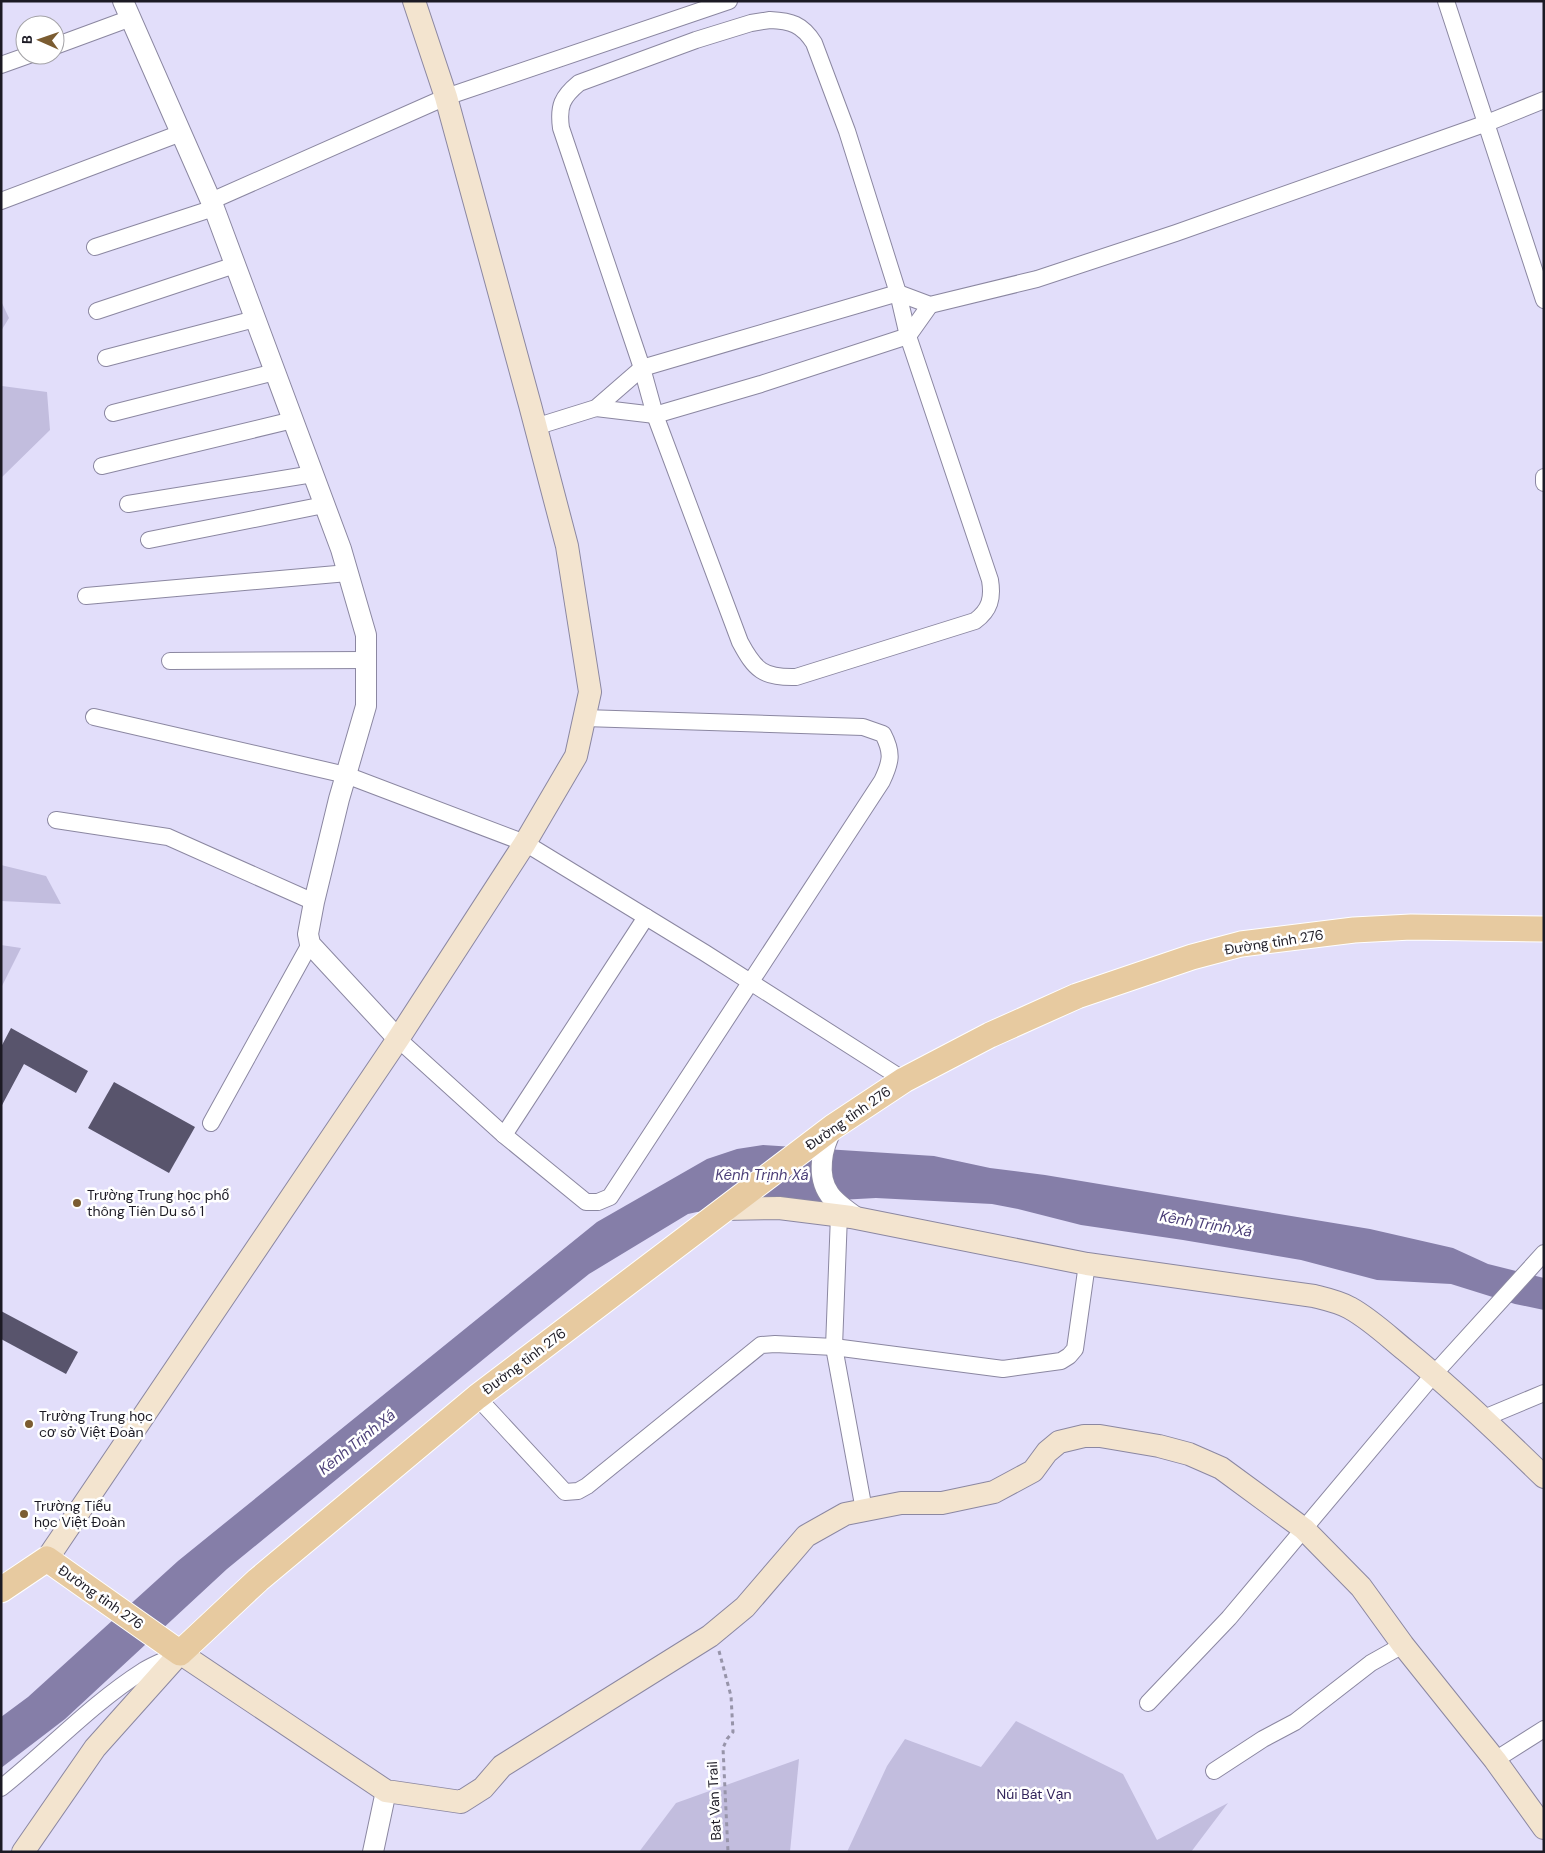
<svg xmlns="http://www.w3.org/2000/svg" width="1545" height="1853" font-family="'DM Sans',sans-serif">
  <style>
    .green { fill: #c2bdde }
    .water { fill: #857ea8 }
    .building { fill: #58546c }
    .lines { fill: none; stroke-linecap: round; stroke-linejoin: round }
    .minor-casing { stroke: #8b87a1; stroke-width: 18 }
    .tertiary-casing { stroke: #8b87a1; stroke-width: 22 }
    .secondary-casing { stroke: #8b87a1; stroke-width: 24 }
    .primary-casing { stroke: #fff; stroke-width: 27 }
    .path { stroke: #9794a9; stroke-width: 3; stroke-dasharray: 4 4; stroke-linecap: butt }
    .minor { stroke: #fff; stroke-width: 16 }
    .tertiary { stroke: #fff; stroke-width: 20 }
    .secondary { stroke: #f3e4cf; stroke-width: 22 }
    .primary { stroke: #e7caa0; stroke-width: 25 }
    .poi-dot { fill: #7b5c31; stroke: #fff; stroke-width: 2 }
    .labels { text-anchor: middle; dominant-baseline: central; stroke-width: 5; stroke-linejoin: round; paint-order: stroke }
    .street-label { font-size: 14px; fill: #1c1a24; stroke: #fff }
    .poi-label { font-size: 14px; fill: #1c1a24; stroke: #fff; text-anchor: start }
    .park-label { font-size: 14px; fill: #32245b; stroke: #fff }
    .water-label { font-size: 15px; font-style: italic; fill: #4c3f78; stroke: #fff }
  </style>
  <rect width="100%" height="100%" fill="#e2defa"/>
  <!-- green -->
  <g class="green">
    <path d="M1 301 9 318 1 331Z"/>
    <path d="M1 383 2 386 47 392 50 430 1 478Z"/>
    <path d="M1 865 46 876 61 904 1 901Z"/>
    <path d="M1 945 21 948 1 988Z"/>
    <path d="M1016 1721 1123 1774 1157 1840 1228 1803 1191 1852H847L887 1766 905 1739 981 1767Z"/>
    <path d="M799 1759 790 1852H639L676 1803Z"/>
  </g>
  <!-- water -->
  <path class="water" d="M763 1145 934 1156 990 1168 1045 1175 1370 1229 1453 1248 1488 1264 1544 1278V1310L1515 1304 1451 1284 1377 1280 1301 1260 1183 1240 1081 1225 1018 1209 992 1204 876 1198 802 1202 697 1212 688 1214 589 1274 524 1326 227 1569 65 1719 1 1768V1717L28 1697 178 1561 597 1222 707 1159 737 1149Z"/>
  <!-- building -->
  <g class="building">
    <path d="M11 1028 88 1071 76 1093 24 1064 1 1107V1047Z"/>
    <path d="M114 1082 195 1127 169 1173 88 1128Z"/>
    <path d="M1 1311 78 1352 66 1374 1 1339Z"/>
  </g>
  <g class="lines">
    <!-- minor casing -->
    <g class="minor-casing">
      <g id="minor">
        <path d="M1446 1 1544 300"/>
        <path d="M770 20C791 21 802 24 814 43L847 131 898 293 908 336 990 580C993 598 990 610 975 621L796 677C763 678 755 670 740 642L655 415 642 368 561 128C558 106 562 97 579 83L696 40 751 23Z"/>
        <path d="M55 46 131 18"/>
        <path d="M1 65 29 55"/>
        <path d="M1 201 181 133"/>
        <path d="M211 201 446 97 729 1"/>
        <path d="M95 247 214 208"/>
        <path d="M97 311 235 265"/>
        <path d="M106 358 255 319"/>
        <path d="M596 408 655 415 761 384 908 336 930 305"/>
        <path d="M113 413 275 372"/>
        <path d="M535 427 596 408 642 368 898 293 930 305 1037 279 1176 233 1487 123 1544 100"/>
        <path d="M102 466 293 420"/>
        <path d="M1544 477V483"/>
        <path d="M128 504 313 474"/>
        <path d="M149 540 324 505"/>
        <path d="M86 596 348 573"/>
        <path d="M170 661 366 660"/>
        <path d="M94 717 346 775 525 843 705 953 904 1080"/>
        <path d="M56 820 168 837 314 902"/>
        <path d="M398 1039 504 1135 586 1202H598L610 1197 882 781C891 762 893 753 883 734L863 727 584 718"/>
        <path d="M211 1123 310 944"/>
        <path d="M504 1135 646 917"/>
        <path d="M839 1215 834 1347 864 1510"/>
        <path d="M477 1397 565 1492 578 1491 587 1486 761 1345 775 1344 834 1347 1003 1369 1061 1361 1069 1356 1075 1349 1087 1264"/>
        <path d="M1484 1418 1544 1393"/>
        <path d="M1148 1703 1229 1618 1434 1374 1544 1253"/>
        <path d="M1495 1760 1544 1729"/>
        <path d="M1214 1771 1263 1739 1295 1722 1371 1663 1403 1645"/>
        <path d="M1 1788C49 1750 91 1704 143 1671 152 1665 163 1661 174 1656"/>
      </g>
    </g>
    <!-- tertiary casing -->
    <g class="tertiary-casing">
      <g id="tertiary">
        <path d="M123 1 214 208 341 549 366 635V706L339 799 314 902 308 934 310 944 398 1039"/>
        <path d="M833 1127C827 1138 823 1148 822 1161 819 1191 834 1202 857 1218"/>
        <path d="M373 1852 386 1791"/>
      </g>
    </g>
    <!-- secondary casing -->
    <g class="secondary-casing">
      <g id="secondary">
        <path d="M723 1209 779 1208 851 1217 1087 1264 1314 1296C1326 1299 1340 1302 1350 1308 1370 1319 1388 1336 1405 1350 1454 1390 1499 1433 1544 1477"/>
        <path d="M47 1559 398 1039 525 843 576 756 590 692 567 546 530 405 446 97 414 1"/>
        <path d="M23 1852 95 1748 180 1653 386 1791 461 1802 483 1788 502 1766 710 1636 745 1607 806 1536 845 1514 901 1503H942L994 1492 1033 1471 1047 1452 1059 1442 1084 1436H1100L1159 1446 1189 1454 1221 1468 1304 1529 1361 1587 1403 1645 1495 1760 1544 1828"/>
      </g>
    </g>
    <!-- primary casing -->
    <g class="primary-casing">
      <path id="primary" d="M1 1590 47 1559 180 1653 258 1580 477 1397 833 1127 904 1080 990 1035 1077 996 1192 957 1241 944 1354 930 1411 927 1544 929"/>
    </g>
    <!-- path -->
    <path class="path" d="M719 1651 731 1696 733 1732 727 1739 723 1748 728 1852"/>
    <!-- minor -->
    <use href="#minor" class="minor"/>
    <!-- tertiary -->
    <use href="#tertiary" class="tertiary"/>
    <!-- secondary -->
    <use href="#secondary" class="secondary"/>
    <!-- primary -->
    <use href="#primary" class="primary"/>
  </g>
  <!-- markers -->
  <g class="poi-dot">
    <circle cx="77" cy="1203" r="5"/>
    <circle cx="29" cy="1424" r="5"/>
    <circle cx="24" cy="1514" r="5"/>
  </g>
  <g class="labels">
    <!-- street labels -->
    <g class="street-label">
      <text transform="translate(1274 942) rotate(-9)">Đường tỉnh 276</text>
      <text transform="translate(848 1118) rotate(-35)">Đường tỉnh 276</text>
      <text transform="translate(524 1361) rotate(-37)">Đường tỉnh 276</text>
      <text transform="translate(101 1597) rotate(35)">Đường tỉnh 276</text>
      <text transform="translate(714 1801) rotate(-93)">Bat Van Trail</text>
    </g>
    <!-- poi labels -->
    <g class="poi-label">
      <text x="87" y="1195">Trường Trung học phổ<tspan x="87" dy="16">thông Tiên Du số 1</tspan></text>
      <text x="39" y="1416">Trường Trung học<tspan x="39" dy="16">cơ sở Việt Đoàn</tspan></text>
      <text x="34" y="1506">Trường Tiểu<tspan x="34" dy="16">học Việt Đoàn</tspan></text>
    </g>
    <!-- park labels -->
    <g class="park-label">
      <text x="1034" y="1794">Núi Bát Vạn</text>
    </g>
    <!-- water labels -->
    <g class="water-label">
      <text x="762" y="1175">Kênh Trịnh Xá</text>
      <text transform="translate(1206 1224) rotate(10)">Kênh Trịnh Xá</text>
      <text transform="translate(357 1442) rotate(-39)">Kênh Trịnh Xá</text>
    </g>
  </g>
  <!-- border -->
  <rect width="1545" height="1853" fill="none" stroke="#1c1a24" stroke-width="5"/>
  <!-- north arrow -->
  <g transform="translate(40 40) rotate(272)"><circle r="24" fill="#ffffff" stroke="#a4a3a7"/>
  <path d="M0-4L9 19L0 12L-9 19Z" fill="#7b5c31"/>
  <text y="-8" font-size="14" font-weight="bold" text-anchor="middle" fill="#1c1a24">B</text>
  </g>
</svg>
